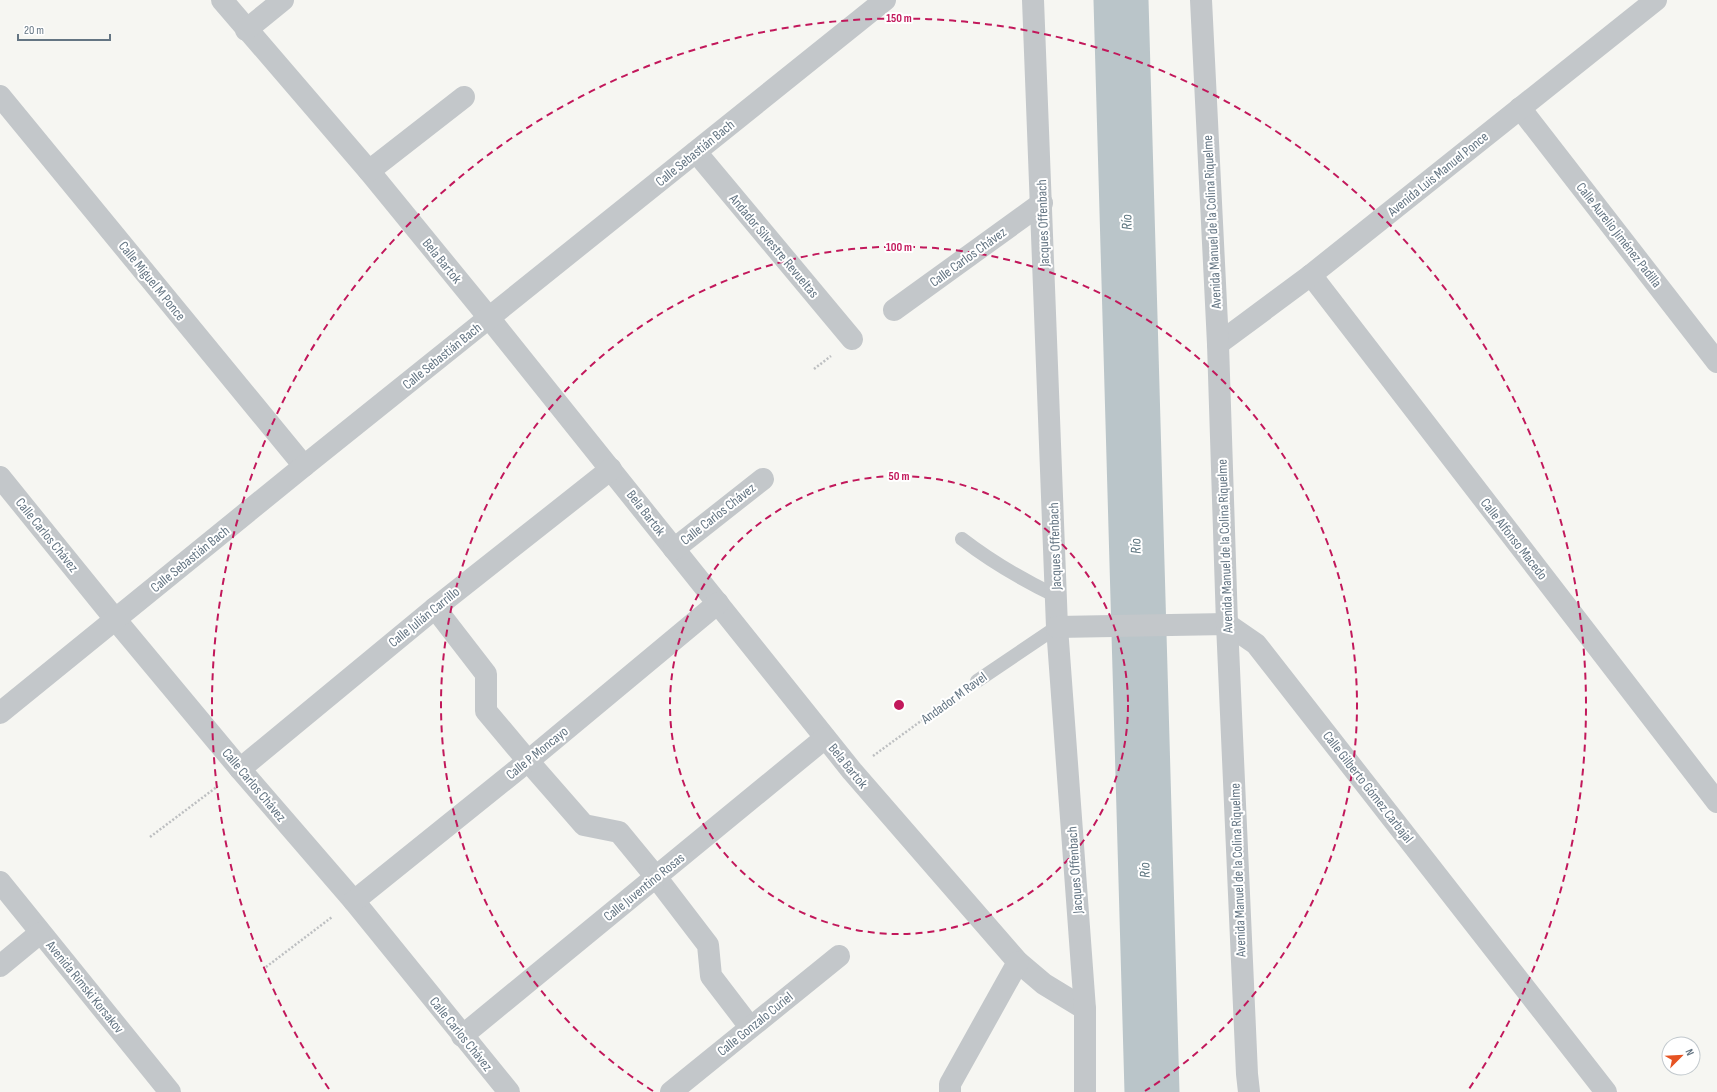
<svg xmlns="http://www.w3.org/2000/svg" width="1717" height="1092" font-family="'Sofia Sans Condensed',sans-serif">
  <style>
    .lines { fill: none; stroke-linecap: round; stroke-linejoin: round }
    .river { stroke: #bac5c9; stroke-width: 55 }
    .path { stroke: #bdbfc1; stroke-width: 2.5; stroke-dasharray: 2 2; stroke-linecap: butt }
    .service { stroke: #c3c7ca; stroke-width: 14 }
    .minor { stroke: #c3c7ca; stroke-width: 22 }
    .tertiary { stroke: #c3c7ca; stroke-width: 22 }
    .ring { fill: none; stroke: #c2185b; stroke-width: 2; stroke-dasharray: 7 5 }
    .labels { text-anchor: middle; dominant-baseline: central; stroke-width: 4; stroke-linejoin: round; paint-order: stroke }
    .street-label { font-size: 14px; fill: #647583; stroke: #fff }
    .water-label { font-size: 15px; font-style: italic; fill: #5f7780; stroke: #fff }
    .centre { fill: #c2185b; stroke: #fff; stroke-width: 2 }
    .ring-label { font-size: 12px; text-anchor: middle; font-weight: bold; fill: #c2185b; stroke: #fff; stroke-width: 4; stroke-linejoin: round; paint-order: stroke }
  </style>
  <rect width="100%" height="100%" fill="#f6f6f2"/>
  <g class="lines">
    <!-- river -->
    <path class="river" d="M1121 0 1152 1092"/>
    <!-- path -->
    <g class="path">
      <path d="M814 369 831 356"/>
      <path d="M873 756 958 694"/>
      <path d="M150 837 218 786"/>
      <path d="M266 967 332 917"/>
    </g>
    <!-- service -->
    <g class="service">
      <path d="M962 539C993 563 1021 579 1056 596"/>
      <path d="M977 681 1057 627"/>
    </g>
    <!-- minor -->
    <g class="minor">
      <path d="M222 0 369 171 490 319 852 771 1018 962 1044 984 1085 1009"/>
      <path d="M1033 0 1057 627 1085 1009V1092"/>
      <path d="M246 30 283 0"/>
      <path d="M0 96 304 466"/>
      <path d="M1520 108 1717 362"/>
      <path d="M696 152 852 339"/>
      <path d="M369 171 464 97"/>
      <path d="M1311 275 1717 802"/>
      <path d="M894 310 1042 203"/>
      <path d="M1218 344 1311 275 1656 0"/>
      <path d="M0 477 115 619 240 769 354 901 509 1092"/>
      <path d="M674 549 763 479"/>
      <path d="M435 608 486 674V711L528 761 584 825 619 832 656 877 708 945 711 976 750 1027"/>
      <path d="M1057 627 1227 624 1256 644 1606 1092"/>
      <path d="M0 713 304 466 885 0"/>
      <path d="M240 769 435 608 611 469"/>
      <path d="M0 882 170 1092"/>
      <path d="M354 901 528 761 718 603"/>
      <path d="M0 966 40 933"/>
      <path d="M462 1036 825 738"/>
      <path d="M671 1092 839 956"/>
      <path d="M950 1092V1084L1018 962"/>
    </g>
    <!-- tertiary -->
    <path class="tertiary" d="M1201 0 1218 344 1227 624 1247 1074 1249 1092"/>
  </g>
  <!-- distance rings -->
  <g class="ring">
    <circle cx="899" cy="705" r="229"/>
    <path d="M653 1091A458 458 0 1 1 1145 1091"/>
    <path d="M329 1089A687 687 0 1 1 1469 1089"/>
  </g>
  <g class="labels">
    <!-- street labels -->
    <g class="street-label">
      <text transform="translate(695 153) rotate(-39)">Calle Sebastián Bach</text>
      <text transform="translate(1438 174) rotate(-39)">Avenida Luis Manuel Ponce</text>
      <text transform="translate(1212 222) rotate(-93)">Avenida Manuel de la Colina Riquelme</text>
      <text transform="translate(1043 223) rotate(-92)">Jacques Offenbach</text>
      <text transform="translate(1619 235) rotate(52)">Calle Aurelio Jiménez Padilla</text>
      <text transform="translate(774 246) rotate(50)">Andador Silvestre Revueltas</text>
      <text transform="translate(968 257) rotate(-36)">Calle Carlos Chávez</text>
      <text transform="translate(442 261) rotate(51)">Bela Bartok</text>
      <text transform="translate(152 281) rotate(51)">Calle Miguel M Ponce</text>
      <text transform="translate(442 356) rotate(-39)">Calle Sebastián Bach</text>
      <text transform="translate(646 513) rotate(52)">Bela Bartok</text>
      <text transform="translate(718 514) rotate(-38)">Calle Carlos Chávez</text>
      <text transform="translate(47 535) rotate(51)">Calle Carlos Chávez</text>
      <text transform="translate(1514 539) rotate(52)">Calle Alfonso Macedo</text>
      <text transform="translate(1055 546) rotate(-92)">Jacques Offenbach</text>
      <text transform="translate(1225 546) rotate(-92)">Avenida Manuel de la Colina Riquelme</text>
      <text transform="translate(190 559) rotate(-39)">Calle Sebastián Bach</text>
      <text transform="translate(424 617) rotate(-39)">Calle Julián Carrillo</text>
      <text transform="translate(954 698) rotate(-36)">Andador M Ravel</text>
      <text transform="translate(537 753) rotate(-39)">Calle P Moncayo</text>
      <text transform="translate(848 766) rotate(51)">Bela Bartok</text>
      <text transform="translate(254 785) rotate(50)">Calle Carlos Chávez</text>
      <text transform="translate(1368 787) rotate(52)">Calle Gilberto Gómez Carbajal</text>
      <text transform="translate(1075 870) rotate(-94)">Jacques Offenbach</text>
      <text transform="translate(1238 870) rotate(-92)">Avenida Manuel de la Colina Riquelme</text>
      <text transform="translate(644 887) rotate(-39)">Calle Juventino Rosas</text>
      <text transform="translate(85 987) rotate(51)">Avenida Rimski Korsakov</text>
      <text transform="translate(755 1024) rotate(-39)">Calle Gonzalo Curiel</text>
      <text transform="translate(461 1034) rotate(51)">Calle Carlos Chávez</text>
    </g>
    <!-- water labels -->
    <g class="water-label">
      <text transform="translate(1127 222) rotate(-92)">Río</text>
      <text transform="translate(1136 546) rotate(-92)">Río</text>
      <text transform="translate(1145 870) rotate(-92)">Río</text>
    </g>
  </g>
  <circle cx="899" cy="705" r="6" class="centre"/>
  <g class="ring-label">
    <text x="899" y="22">150 m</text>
    <text x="899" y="251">100 m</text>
    <text x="899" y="480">50 m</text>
  </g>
  <!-- north arrow -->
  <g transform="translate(1681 1056) rotate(66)"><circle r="19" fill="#ffffff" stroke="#c1c8cd"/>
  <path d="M0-3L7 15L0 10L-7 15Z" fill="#e65322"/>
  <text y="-6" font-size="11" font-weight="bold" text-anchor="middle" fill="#647583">N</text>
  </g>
  <!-- scale -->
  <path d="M18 34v6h92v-6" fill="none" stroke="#647583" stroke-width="2"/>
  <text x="24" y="34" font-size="12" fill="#647583" stroke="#ffffff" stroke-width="3" paint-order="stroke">20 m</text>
</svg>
